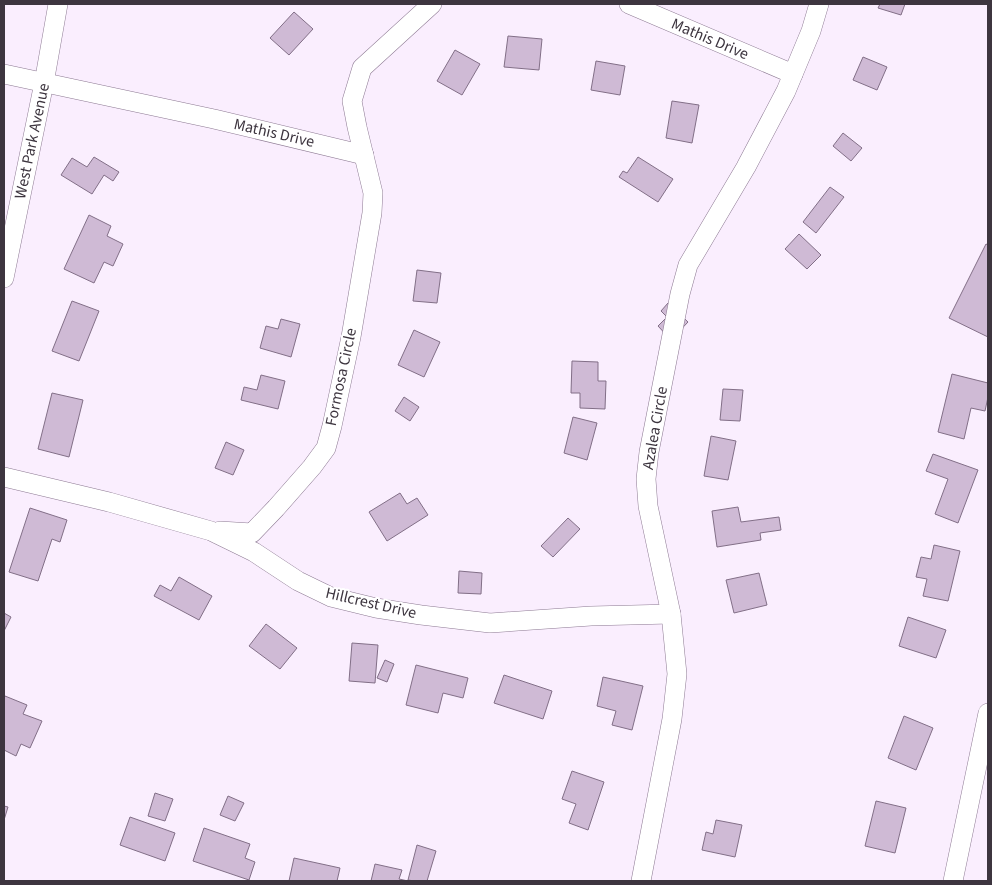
<svg xmlns="http://www.w3.org/2000/svg" width="992" height="885" font-family="'Source Sans 3',sans-serif">
  <style>
    .building { fill: #cfbad5; stroke: #826f87 }
    .lines { fill: none; stroke-linecap: round; stroke-linejoin: round }
    .street-casing { stroke: #8d7a93; stroke-width: 20 }
    .street { stroke: #fff; stroke-width: 19 }
    .labels { text-anchor: middle; dominant-baseline: central; stroke-width: 4; stroke-linejoin: round; paint-order: stroke }
    .street-label { font-size: 16px; fill: #3d353f; stroke: #fff }
  </style>
  <rect width="100%" height="100%" fill="#faeefe"/>
  <!-- building -->
  <g class="building">
    <path d="M880 4H905L901 15 878 8Z"/>
    <path d="M294 12 313 29 289 55 270 38Z"/>
    <path d="M508 36 542 39 539 70 504 67Z"/>
    <path d="M455 50 480 64 462 95 437 81Z"/>
    <path d="M863 57 887 67 877 90 853 80Z"/>
    <path d="M596 61 625 66 620 95 591 90Z"/>
    <path d="M672 101 699 105 692 143 666 138Z"/>
    <path d="M843 133 862 148 851 161 833 146Z"/>
    <path d="M94 157 119 172 113 181 104 175 92 194 61 175 72 158 87 167Z"/>
    <path d="M638 157 673 179 658 202 619 177 623 171 627 173Z"/>
    <path d="M830 187 844 197 816 233 803 222Z"/>
    <path d="M89 215 111 226 107 236 123 244 113 266 104 262 94 283 64 269Z"/>
    <path d="M799 234 821 255 807 269 785 249Z"/>
    <path d="M986 244 988 245V337L949 318Z"/>
    <path d="M417 270 441 273 437 303 413 301Z"/>
    <path d="M72 301 99 311 79 361 52 351Z"/>
    <path d="M668 303 688 322 671 340 658 326 667 317 661 311Z"/>
    <path d="M281 319 300 324 291 357 260 348 266 326 278 329Z"/>
    <path d="M414 330 440 342 424 377 398 365Z"/>
    <path d="M572 361 598 362V381H606L605 409 580 408V393H571Z"/>
    <path d="M952 374 988 383V397L985 411 971 408 964 439 938 432Z"/>
    <path d="M261 375 285 381 278 409 241 400 244 387 257 390Z"/>
    <path d="M723 389 743 390 740 421 720 420Z"/>
    <path d="M52 393 83 400 69 457 38 449Z"/>
    <path d="M404 397 419 407 410 421 395 411Z"/>
    <path d="M573 417 597 423 587 460 564 453Z"/>
    <path d="M711 436 736 441 728 480 704 476Z"/>
    <path d="M226 442 244 450 233 475 215 468Z"/>
    <path d="M933 454 978 470 958 523 935 514 948 479 926 471Z"/>
    <path d="M400 493 407 504 417 498 428 515 387 541 369 512Z"/>
    <path d="M738 507 741 522 779 517 781 530 760 533 761 540 717 547 712 511Z"/>
    <path d="M30 508 67 520 60 542 52 539 38 581 9 572Z"/>
    <path d="M568 518 580 529 553 557 541 546Z"/>
    <path d="M934 545 960 551 948 601 923 596 927 579 916 577 921 557 931 559Z"/>
    <path d="M459 571 482 573 481 594 458 593Z"/>
    <path d="M759 573 767 605 734 613 726 580Z"/>
    <path d="M179 577 212 596 199 620 154 596 160 585 171 591Z"/>
    <path d="M4 613 11 617 4 631Z"/>
    <path d="M908 617 946 630 936 658 899 646Z"/>
    <path d="M266 624 297 648 280 669 249 646Z"/>
    <path d="M352 643 378 645 375 683 349 681Z"/>
    <path d="M385 660 394 664 387 682 377 678Z"/>
    <path d="M416 665 468 678 463 698 443 693 438 713 406 705Z"/>
    <path d="M504 675 552 691 543 719 494 703Z"/>
    <path d="M603 677 643 686 632 730 612 725 616 711 597 706Z"/>
    <path d="M5 696 27 705 23 714 42 721 30 748 21 744 16 756 4 750V699Z"/>
    <path d="M904 716 933 728 916 770 888 758Z"/>
    <path d="M572 771 604 782 588 830 569 823 576 804 562 799Z"/>
    <path d="M155 793 173 799 165 821 148 816Z"/>
    <path d="M228 796 244 803 235 821 220 815Z"/>
    <path d="M876 801 906 808 895 853 865 846Z"/>
    <path d="M4 806 8 807 4 820Z"/>
    <path d="M130 817 175 833 165 861 120 845Z"/>
    <path d="M716 820 742 825 735 857 702 850 706 832 713 834Z"/>
    <path d="M204 828 250 844 245 858 255 862 249 880 193 861Z"/>
    <path d="M417 845 436 851 427 881H414L408 880Z"/>
    <path d="M294 858 340 868 337 881H289Z"/>
    <path d="M375 864 402 870 399 879 408 881H371Z"/>
  </g>
  <g class="lines">
    <!-- street casing -->
    <g class="street-casing">
      <g id="street">
        <path d="M629 4 793 74"/>
        <path d="M4 74 214 119 364 155"/>
        <path d="M4 278 44 83 58 4"/>
        <path d="M4 477 109 502 211 531 254 552 298 581 331 597 376 608 421 615 490 623 591 616 671 614"/>
        <path d="M220 531 252 533 276 508 312 467 326 448 332 426 351 337 372 213 373 193 357 127 352 101 362 68 432 4"/>
        <path d="M641 881 672 719 677 674 671 614 648 506 646 479 649 452 680 294 688 265 746 167 786 91 811 31 819 4"/>
        <path d="M953 881 988 713"/>
      </g>
    </g>
    <!-- street -->
    <use href="#street" class="street"/>
  </g>
  <g class="labels">
    <!-- street labels -->
    <g class="street-label">
      <text transform="translate(710 39) rotate(23)">Mathis Drive</text>
      <text transform="translate(274 133) rotate(13)">Mathis Drive</text>
      <text transform="translate(32 141) rotate(-78)">West Park Avenue</text>
      <text transform="translate(341 377) rotate(-78)">Formosa Circle</text>
      <text transform="translate(655 428) rotate(-80)">Azalea Circle</text>
      <text transform="translate(371 603) rotate(13)">Hillcrest Drive</text>
    </g>
  </g>
  <!-- border -->
  <rect width="992" height="885" fill="none" stroke="#3d353f" stroke-width="10"/>
</svg>
